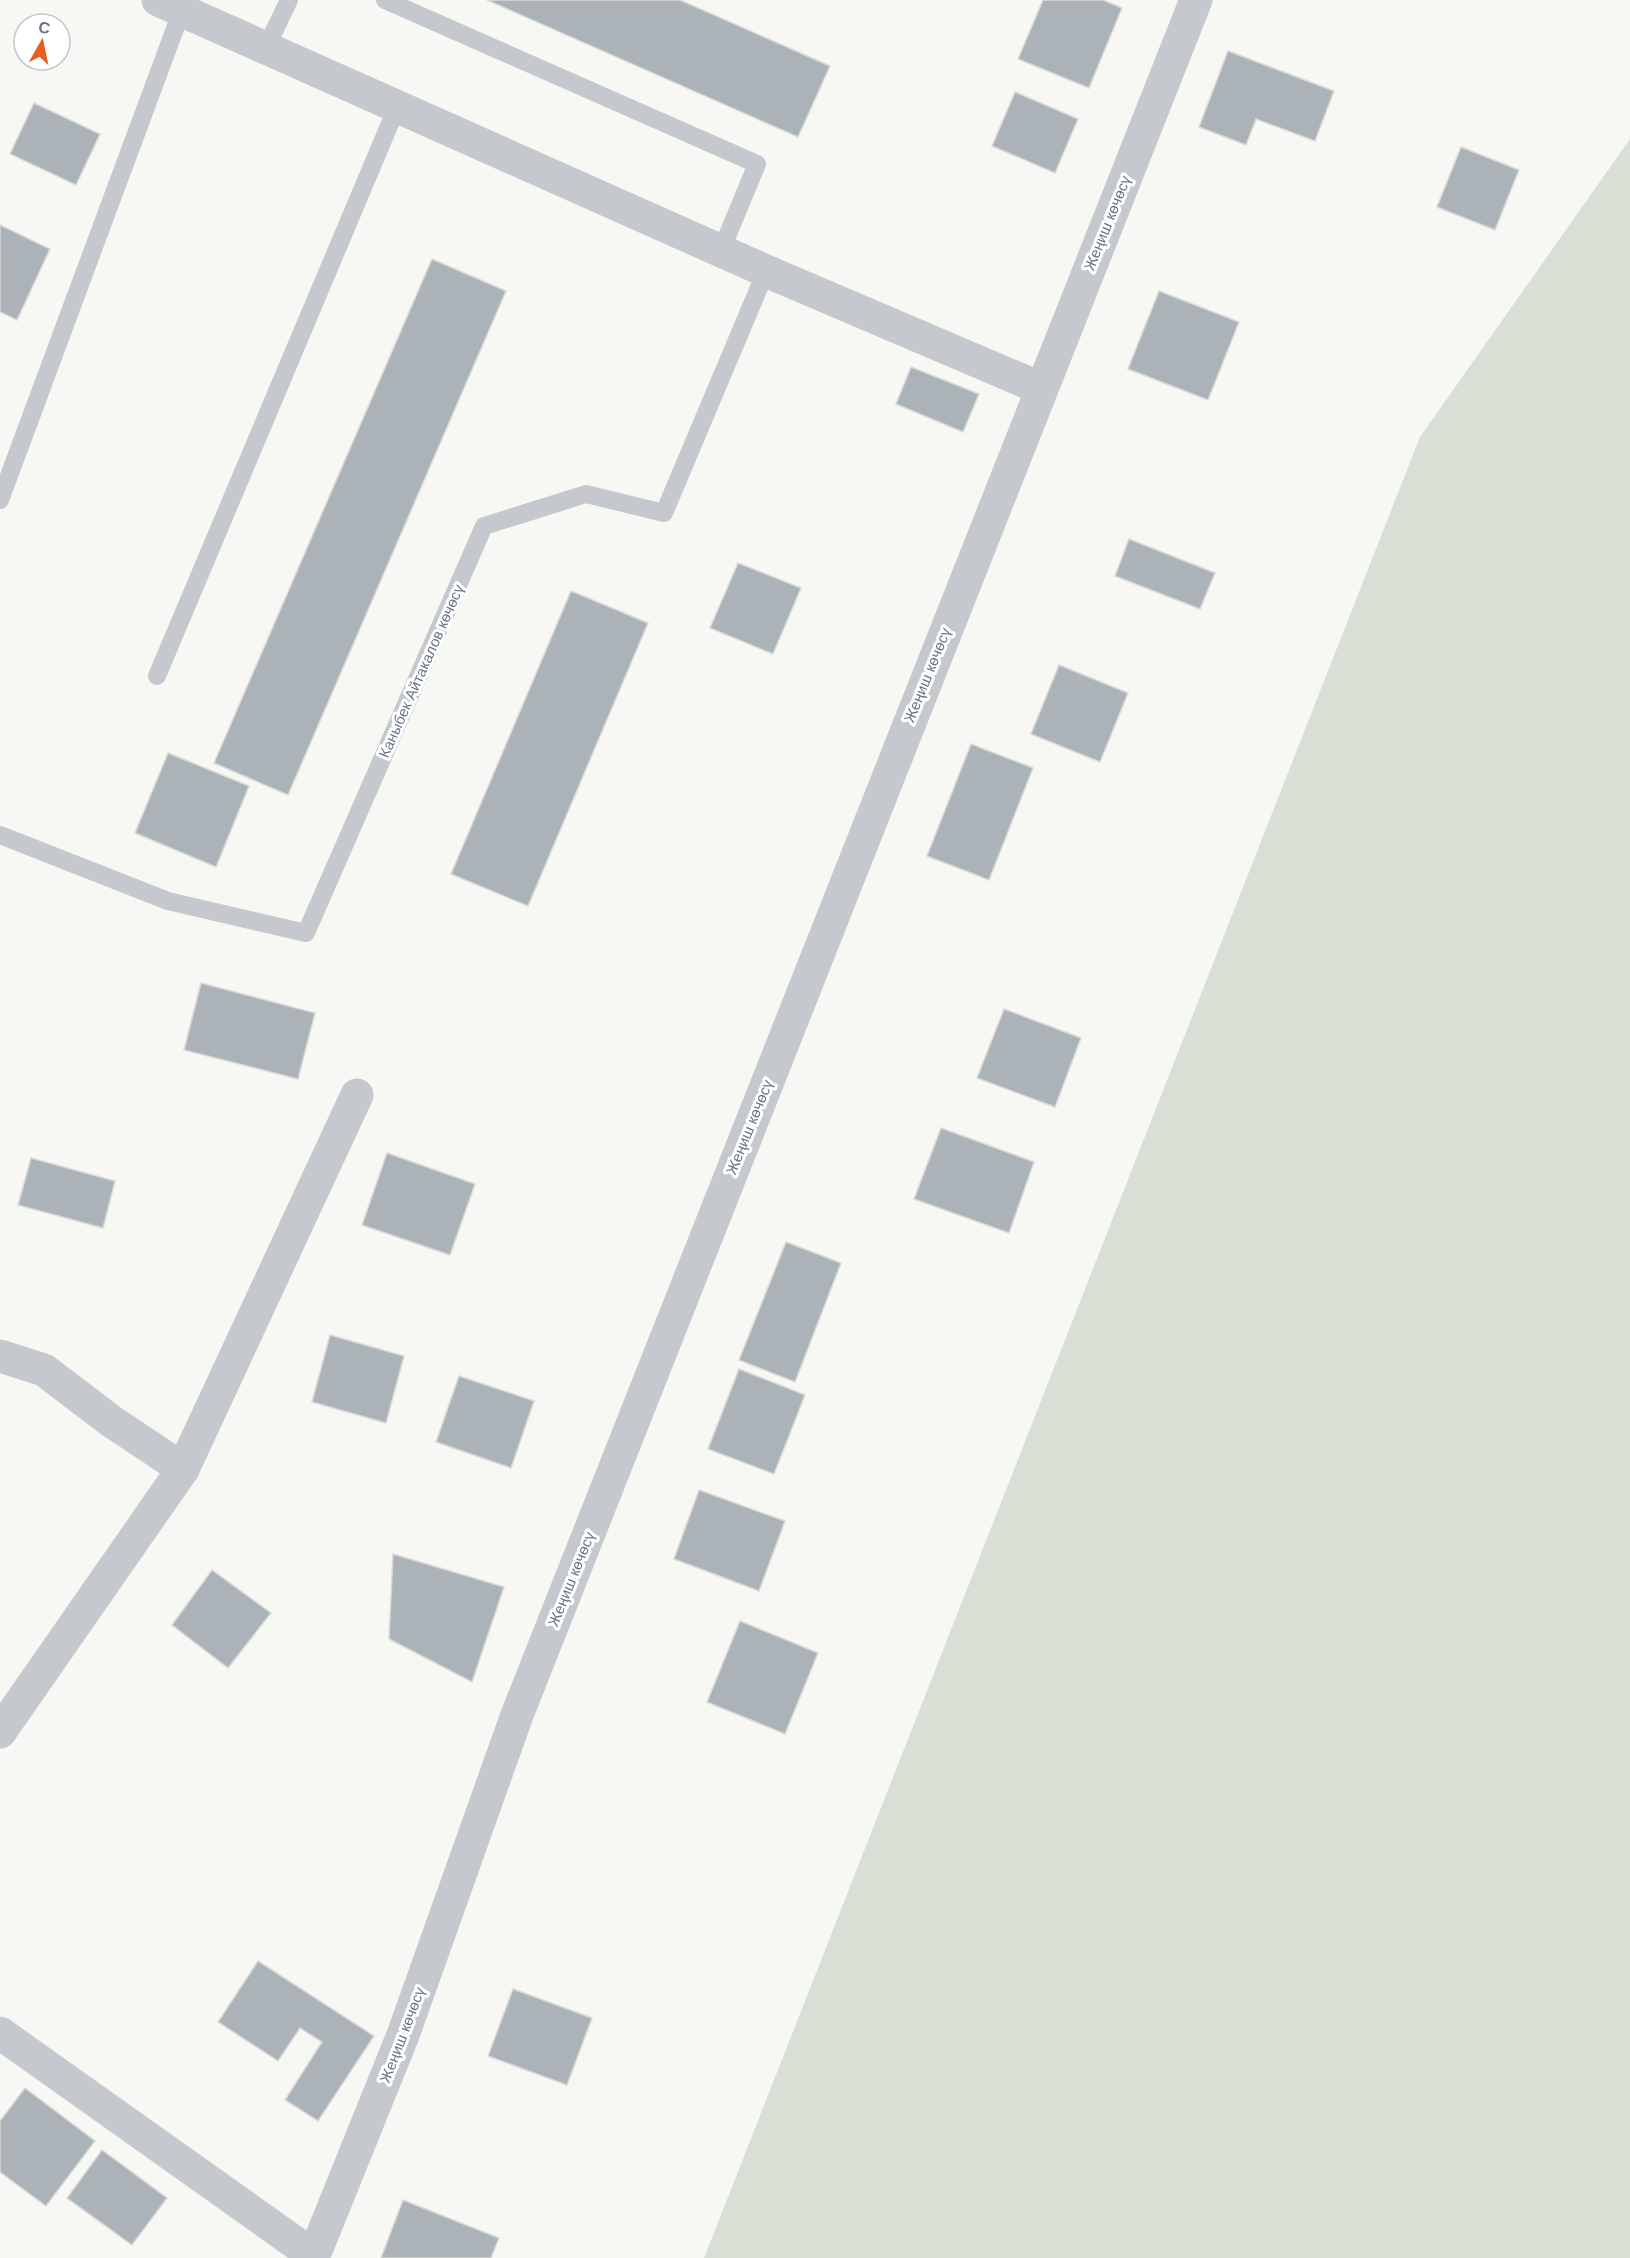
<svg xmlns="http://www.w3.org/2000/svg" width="1630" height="2258" font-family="Arial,sans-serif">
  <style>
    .green { fill: #d8dfd5 }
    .building { fill: #abb3b9; stroke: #d9d9d6; stroke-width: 1.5 }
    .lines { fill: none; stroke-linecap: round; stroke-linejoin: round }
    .lane { stroke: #c5c8cc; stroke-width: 18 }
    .street { stroke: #c5c8cc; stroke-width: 33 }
    .labels { text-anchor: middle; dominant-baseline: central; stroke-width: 6; stroke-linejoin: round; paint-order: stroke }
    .street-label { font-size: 15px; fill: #657586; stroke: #fff }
  </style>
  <rect width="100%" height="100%" fill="#f7f7f4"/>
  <!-- green -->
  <path class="green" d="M1630 139V2258H704L1420 437Z"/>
  <!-- building -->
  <g class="building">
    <path d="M487 0H680L830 66 798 137Z"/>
    <path d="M1043 0H1103L1122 8 1089 88 1018 59Z"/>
    <path d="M1228 51 1334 91 1315 141 1256 119 1246 145 1199 127Z"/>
    <path d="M1015 92 1078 119 1055 173 992 146Z"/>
    <path d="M34 103 100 134 76 185 10 154Z"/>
    <path d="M1461 147 1519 170 1495 230 1437 207Z"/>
    <path d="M0 225 50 249 17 320 0 312Z"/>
    <path d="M432 259 506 291 288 795 214 763Z"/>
    <path d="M1159 291 1239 322 1208 400 1128 369Z"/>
    <path d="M911 367 979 394 963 432 896 404Z"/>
    <path d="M1129 539 1215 573 1200 609 1115 576Z"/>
    <path d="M738 563 801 588 773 654 710 628Z"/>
    <path d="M571 591 648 623 528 906 451 874Z"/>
    <path d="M1059 665 1128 693 1100 762 1031 734Z"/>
    <path d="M971 744 1033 768 989 880 927 856Z"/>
    <path d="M168 753 249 786 216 867 135 833Z"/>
    <path d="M201 983 315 1013 298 1079 184 1050Z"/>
    <path d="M1004 1009 1081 1038 1055 1107 977 1078Z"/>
    <path d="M941 1128 1034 1162 1009 1233 914 1199Z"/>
    <path d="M387 1153 475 1184 450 1255 362 1225Z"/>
    <path d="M31 1158 115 1181 103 1228 18 1205Z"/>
    <path d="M786 1242 841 1263 795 1382 739 1360Z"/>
    <path d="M330 1335 404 1356 386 1423 312 1402Z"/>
    <path d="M739 1369 805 1395 774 1474 708 1449Z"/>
    <path d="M459 1376 534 1401 511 1468 436 1442Z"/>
    <path d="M699 1490 785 1521 759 1591 674 1559Z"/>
    <path d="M393 1554 504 1587 472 1682 389 1639Z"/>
    <path d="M212 1570 271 1613 228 1668 172 1625Z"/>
    <path d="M740 1621 818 1653 785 1734 707 1702Z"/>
    <path d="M258 1961 374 2036 318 2121 285 2100 322 2042 300 2028 278 2061 218 2022Z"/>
    <path d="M513 1989 592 2018 567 2085 488 2056Z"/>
    <path d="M25 2088 95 2141 46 2206 0 2172V2121Z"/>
    <path d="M102 2150 167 2198 132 2245 67 2198Z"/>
    <path d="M403 2200 499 2238 491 2258H381Z"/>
  </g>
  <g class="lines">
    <!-- lane -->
    <g class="lane">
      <path d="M385 0 757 164 721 251"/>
      <path d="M266 48 289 0"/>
      <path d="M0 500 182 10"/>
      <path d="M157 676 397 107"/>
      <path d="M0 835 168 901 306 933 484 526 586 494 664 513 766 271"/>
    </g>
    <!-- street -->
    <g class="street">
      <path d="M158 0 766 271 1040 388"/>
      <path d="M0 1356 44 1370 111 1421 183 1469 357 1095"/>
      <path d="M0 1732 183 1469"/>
      <path d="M0 2033 314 2256"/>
      <path d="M313 2258 403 2035 517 1715 1196 0"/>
    </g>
  </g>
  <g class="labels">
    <!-- street labels -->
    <g class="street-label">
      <text transform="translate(1107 223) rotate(-68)">Жеңиш көчөсү</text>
      <text transform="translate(421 671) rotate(-66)">Каныбек Айтакалов көчөсү</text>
      <text transform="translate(927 675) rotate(-68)">Жеңиш көчөсү</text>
      <text transform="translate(749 1127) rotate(-68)">Жеңиш көчөсү</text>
      <text transform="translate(571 1579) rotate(-68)">Жеңиш көчөсү</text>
      <text transform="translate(402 2035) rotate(-69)">Жеңиш көчөсү</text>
    </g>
  </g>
  <!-- north arrow -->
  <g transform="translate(42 42) rotate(9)"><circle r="28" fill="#ffffff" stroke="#c1c8cf" stroke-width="1.5"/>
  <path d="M0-4.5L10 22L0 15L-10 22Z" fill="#e95d22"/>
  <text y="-9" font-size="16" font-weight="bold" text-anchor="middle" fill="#657586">С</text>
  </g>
</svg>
